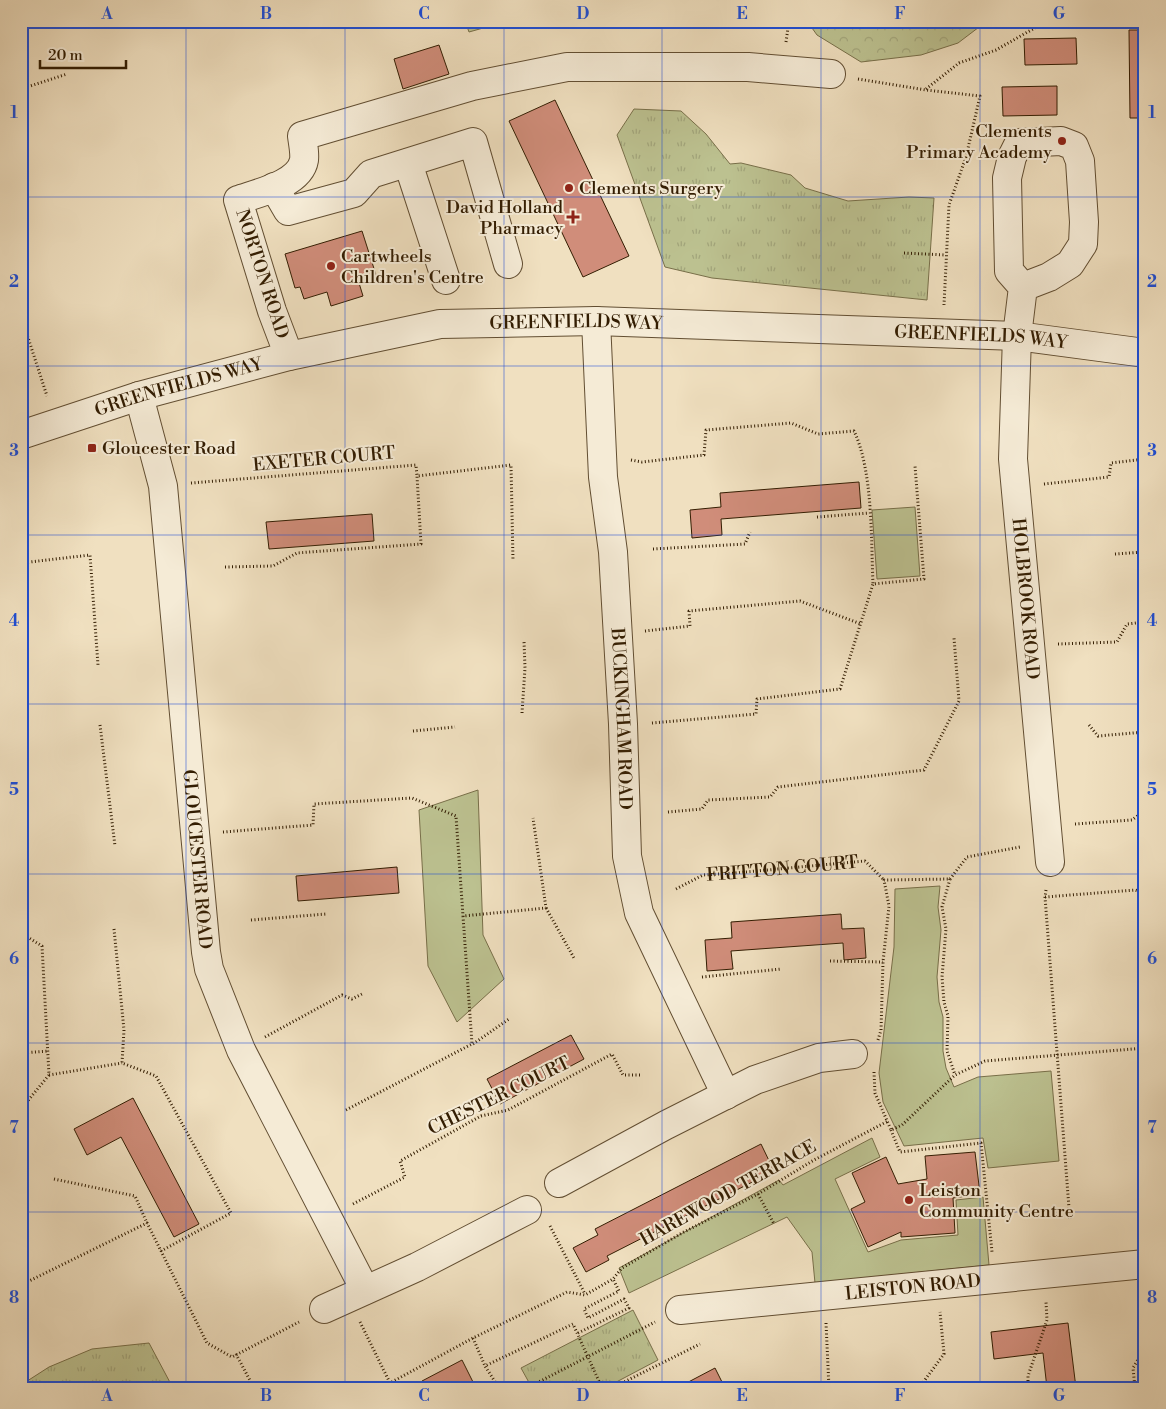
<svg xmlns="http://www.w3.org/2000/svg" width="1166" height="1409" font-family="'Libre Bodoni',serif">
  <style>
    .grass { fill: #bcc190; stroke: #786f49 }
    .forest { fill: url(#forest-crowns); stroke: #786f49 }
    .park { fill: url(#park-tufts); stroke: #786f49 }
    .building { fill: #d08d7a; stroke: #331d02 }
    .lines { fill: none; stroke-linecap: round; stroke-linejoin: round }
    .minor-casing { stroke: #624e32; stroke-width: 30 }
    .path { stroke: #331d02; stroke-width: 3; stroke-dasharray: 1 2.5; stroke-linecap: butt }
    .minor { stroke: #f5ebd6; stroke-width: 28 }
    .grid { fill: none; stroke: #1d4ed8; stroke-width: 1; stroke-opacity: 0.55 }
    .poi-dot { fill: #8f2418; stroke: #f5ebd6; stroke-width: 2 }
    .labels { text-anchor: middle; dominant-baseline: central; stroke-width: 4; stroke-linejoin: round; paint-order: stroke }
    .poi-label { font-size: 18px; fill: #331d02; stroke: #f5ebd6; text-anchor: start }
    .street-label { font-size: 18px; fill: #331d02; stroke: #f5ebd6 }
    .neatline { fill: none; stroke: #1d4ed8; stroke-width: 2 }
    .grid-label { font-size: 16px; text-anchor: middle; font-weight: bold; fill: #1d4ed8 }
  </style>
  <defs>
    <pattern id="forest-crowns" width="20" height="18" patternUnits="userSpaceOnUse" patternTransform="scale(1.25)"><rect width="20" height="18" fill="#bcc190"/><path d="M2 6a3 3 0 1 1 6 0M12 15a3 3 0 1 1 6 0" fill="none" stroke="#a2a57b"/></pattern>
    <pattern id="park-tufts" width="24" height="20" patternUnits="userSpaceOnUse" patternTransform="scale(1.25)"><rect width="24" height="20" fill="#bcc190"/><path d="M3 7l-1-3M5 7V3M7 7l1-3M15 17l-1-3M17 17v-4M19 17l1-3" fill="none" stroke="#a2a57b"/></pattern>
  </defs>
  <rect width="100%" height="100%" fill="#f0e0c0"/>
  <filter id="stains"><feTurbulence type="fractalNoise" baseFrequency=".004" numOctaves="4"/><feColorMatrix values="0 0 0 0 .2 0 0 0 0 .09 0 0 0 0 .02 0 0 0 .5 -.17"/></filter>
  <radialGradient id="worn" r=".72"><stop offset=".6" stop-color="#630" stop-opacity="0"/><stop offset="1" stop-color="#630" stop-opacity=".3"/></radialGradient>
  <!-- grass -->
  <g class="grass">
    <path d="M915 507 920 576 877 579 872 510Z"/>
    <path d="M478 790 483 935 504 979 457 1022 428 966 419 810Z"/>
    <path d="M940 886 938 907 941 930 937 977 939 1002 943 1017V1051L946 1068 954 1087 978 1077 1051 1071 1059 1161 988 1168 983 1138 904 1146 883 1102 879 1073 894 947 895 889Z"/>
    <path d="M872 1138 880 1157 835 1179 868 1252 901 1240 958 1235 956 1200 983 1197 989 1265 815 1283 812 1252 787 1217 629 1293 619 1268 779 1180 783 1185Z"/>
  </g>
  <!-- forest -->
  <g class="forest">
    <path d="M465 21H508L469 32Z"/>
    <path d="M649 21H733L720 26 649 27Z"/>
    <path d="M807 21H987L958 43 921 55 861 62 817 35Z"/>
  </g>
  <!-- park -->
  <g class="park">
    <path d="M634 109 681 111 706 134 730 164 741 163 791 175 805 188 848 201 909 197 934 198 927 300 712 278 665 267 617 135Z"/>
    <path d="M633 1310 658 1360 605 1388H532L521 1368Z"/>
    <path d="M149 1343 173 1388H21V1385L49 1367 92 1349Z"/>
  </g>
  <!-- building -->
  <g class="building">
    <path d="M1129 30H1145V118H1130Z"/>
    <path d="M1076 38 1077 64 1025 65 1024 39Z"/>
    <path d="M439 45 449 74 403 89 394 59Z"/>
    <path d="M1057 86V115L1003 116 1002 87Z"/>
    <path d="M555 100 629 256 583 277 509 121Z"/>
    <path d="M362 231 377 278 359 283 363 296 331 306 327 292 304 299 300 287 295 288 285 254Z"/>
    <path d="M859 482 861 508 721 519 722 535 692 538 690 510 721 507 720 493Z"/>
    <path d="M372 514 374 541 269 549 266 522Z"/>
    <path d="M397 867 399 893 298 901 296 876Z"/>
    <path d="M841 914 842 929 864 928 866 958 844 960 843 943 731 951 733 969 707 971 705 940 732 938 731 922Z"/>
    <path d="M571 1035 584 1059 500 1104 487 1079Z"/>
    <path d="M133 1098 199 1224 174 1237 121 1137 87 1155 74 1129Z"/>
    <path d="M761 1144 774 1171 607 1256 609 1260 586 1272 573 1248 598 1235 595 1229Z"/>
    <path d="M975 1152 980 1194 953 1198 955 1233 901 1237V1232L868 1247 851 1209 865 1202 852 1173 886 1157 898 1184 927 1179 925 1156Z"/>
    <path d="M1068 1323 1076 1388H1047L1043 1353 994 1359 991 1332Z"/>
    <path d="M462 1360 476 1388H425L422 1381Z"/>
    <path d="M715 1368 725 1388H677Z"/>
  </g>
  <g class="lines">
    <!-- minor casing -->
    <g class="minor-casing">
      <g id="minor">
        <path d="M408 163 446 280"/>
        <path d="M274 187 288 211 354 193 371 174 473 142 508 264"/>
        <path id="s2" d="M1023 287 1009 271 1007 178 1012 157 1019 143 1061 141 1074 146 1080 161 1084 222 1083 244 1070 264 1049 277 1023 287 1017 336 1013 459 1050 862"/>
        <path id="s3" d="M596 321 603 477 613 552 623 724 627 856 639 913 726 1095"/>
        <path d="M289 356 272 311 238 200C258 193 300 184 304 160 305 153 303 144 302 136L472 86 567 67H748L831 74"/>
        <path id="s4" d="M139 396 163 486 206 952 209 969 241 1050 365 1290"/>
        <path id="s5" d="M21 435 139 396 289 356 440 324 596 321 1017 336 1145 353"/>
        <path d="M559 1183 666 1125 755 1080 819 1058 853 1054"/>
        <path d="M324 1309 417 1267 527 1210"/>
        <path id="s6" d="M680 1310 1145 1264"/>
      </g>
    </g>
    <!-- path -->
    <g class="path">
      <path d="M46 21 53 25"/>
      <path d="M786 42 789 21"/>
      <path d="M858 79 926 90 980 96 966 157 949 205 944 305"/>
      <path d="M21 89 67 74"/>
      <path d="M926 89 959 63 996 50 1047 21"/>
      <path d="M904 253 946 255"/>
      <path d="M21 270 23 269"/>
      <path d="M21 316 47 396"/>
      <path d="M631 460 642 462 704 455 706 430 791 423 818 434 854 431C873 471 871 539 873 584"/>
      <path d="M191 483 416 465 417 476"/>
      <path d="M1044 484 1109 477 1111 463 1145 459"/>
      <path d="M817 517 869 513"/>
      <path d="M653 549 745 544 750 532"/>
      <path d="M1115 554 1145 552"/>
      <path d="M21 563 90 555 98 665"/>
      <path d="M225 567 273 566 297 553 421 544 417 476 511 465 513 561"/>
      <path d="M645 631 690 626 689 611 800 601 861 624"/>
      <path d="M1058 644 1117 642 1127 624 1145 622"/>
      <path d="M522 713 525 668 524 641"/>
      <path d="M652 723 756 714 757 699 840 689 873 584 924 579 915 466"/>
      <path d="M100 725 115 846"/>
      <path d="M1089 725 1098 736 1145 732"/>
      <path d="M413 731 455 727"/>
      <path d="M668 812 702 809 708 800 770 797 778 787 924 770 959 701 954 638"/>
      <path d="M1075 824 1132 820 1145 810"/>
      <path d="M223 832 313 825 314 804 412 798 456 816 463 916"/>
      <path d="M950 879 967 857 1020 847"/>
      <path id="s1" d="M676 889 703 875 735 873 865 861 884 880"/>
      <path d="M1046 890 1045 897 1070 1221"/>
      <path d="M1045 897 1135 890 1145 893"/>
      <path d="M546 908 574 958"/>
      <path d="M251 920 326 914"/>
      <path d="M114 929 124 1030 122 1063 156 1076 231 1213 161 1251"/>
      <path d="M21 933 42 946 49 1075 21 1109"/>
      <path d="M830 961 883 962"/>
      <path d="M702 977 781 969"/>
      <path d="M265 1037 342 995 352 999 362 994"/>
      <path d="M878 1040 881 1030 883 962 889 906 884 880 950 879 942 907 946 929 942 977 944 1002 948 1016 947 1051 955 1075"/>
      <path d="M473 1044 509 1019"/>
      <path d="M21 1053 49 1051"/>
      <path d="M874 1072 875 1093 891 1130 902 1125 955 1075 985 1061 1145 1048"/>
      <path d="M49 1075 122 1063"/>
      <path d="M346 1110 472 1044 463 916 546 908 533 818"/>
      <path d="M891 1130 900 1152 981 1143 992 1252"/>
      <path d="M54 1179 135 1196 147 1223"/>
      <path d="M758 1194 774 1224"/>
      <path d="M353 1204 405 1177 400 1161 481 1116 508 1110 612 1054 623 1075H640"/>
      <path d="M550 1226 585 1294"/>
      <path d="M21 1285 147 1223 207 1343 232 1357 299 1322"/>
      <path d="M360 1322 390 1383 473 1338 567 1292 585 1295 613 1279 622 1268 682 1233 758 1194 814 1160 888 1121"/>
      <path d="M826 1323 829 1388"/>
      <path d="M578 1333 629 1308 624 1299 588 1318 584 1309 619 1291 613 1279"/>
      <path d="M473 1338 485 1366"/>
      <path d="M236 1354 254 1388"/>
      <path d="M499 1388 485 1366 573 1324 602 1388"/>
      <path d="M527 1388 655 1322"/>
      <path d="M612 1388 700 1344"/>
      <path d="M919 1388 944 1354 940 1312"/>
      <path d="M1028 1388V1376L1047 1320 1046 1302"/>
      <path d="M1135 1388 1133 1368 1145 1348"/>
    </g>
    <!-- minor -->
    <use href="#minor" class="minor"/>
  </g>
  <!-- grid -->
  <path class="grid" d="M186 21V1388M345 21V1388M504 21V1388M662 21V1388M821 21V1388M980 21V1388M21 197H1145M21 366H1145M21 535H1145M21 704H1145M21 874H1145M21 1043H1145M21 1212H1145"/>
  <!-- markers -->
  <g class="poi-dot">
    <circle cx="1062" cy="141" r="5"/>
    <circle cx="569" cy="188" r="5"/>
    <path d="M570.5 209.5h5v5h5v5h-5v5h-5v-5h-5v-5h5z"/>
    <circle cx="331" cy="266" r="5"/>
    <rect x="87" y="443" width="10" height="10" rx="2.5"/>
    <circle cx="909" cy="1200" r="5"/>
  </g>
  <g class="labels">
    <!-- poi labels -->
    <g class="poi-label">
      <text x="1052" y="131" text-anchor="end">Clements<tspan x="1052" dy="21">Primary Academy</tspan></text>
      <text x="579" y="188">Clements Surgery</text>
      <text x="563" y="207" text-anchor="end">David Holland<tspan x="563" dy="21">Pharmacy</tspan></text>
      <text x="341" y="256">Cartwheels<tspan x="341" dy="21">Children's Centre</tspan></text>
      <text x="102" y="448">Gloucester Road</text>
      <text x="919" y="1190">Leiston<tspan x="919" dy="21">Community Centre</tspan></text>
    </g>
    <!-- street labels -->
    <g class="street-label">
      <text transform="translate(262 274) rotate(72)">NORTON ROAD</text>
      <text stroke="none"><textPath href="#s5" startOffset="570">GREENFIELDS WAY</textPath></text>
      <text stroke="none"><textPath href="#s5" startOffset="975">GREENFIELDS WAY</textPath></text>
      <text stroke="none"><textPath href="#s5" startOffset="165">GREENFIELDS WAY</textPath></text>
      <text transform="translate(324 459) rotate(-5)">EXETER COURT</text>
      <text stroke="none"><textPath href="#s2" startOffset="696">HOLBROOK ROAD</textPath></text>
      <text stroke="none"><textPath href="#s3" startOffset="399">BUCKINGHAM ROAD</textPath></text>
      <text stroke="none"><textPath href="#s4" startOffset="468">GLOUCESTER ROAD</textPath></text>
      <text stroke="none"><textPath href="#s1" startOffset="110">FRITTON COURT</textPath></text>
      <text transform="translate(499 1096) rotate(-26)">CHESTER COURT</text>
      <text transform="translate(728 1193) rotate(-29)">HAREWOOD TERRACE</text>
      <text stroke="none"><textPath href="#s6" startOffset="234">LEISTON ROAD</textPath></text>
    </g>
  </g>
  <!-- margin -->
  <rect width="1166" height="1409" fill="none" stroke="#f0e0c0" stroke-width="55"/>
  <!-- scale -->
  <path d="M40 60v8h86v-8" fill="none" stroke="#331d02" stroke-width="2.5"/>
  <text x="48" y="60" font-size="15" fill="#331d02" stroke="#f5ebd6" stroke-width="4" paint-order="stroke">20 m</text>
  <rect x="28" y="28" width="1110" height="1354" class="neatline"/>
  <g class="grid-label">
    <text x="107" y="19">A</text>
    <text x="266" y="19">B</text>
    <text x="424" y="19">C</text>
    <text x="583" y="19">D</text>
    <text x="742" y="19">E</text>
    <text x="900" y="19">F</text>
    <text x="1059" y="19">G</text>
    <text x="14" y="118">1</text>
    <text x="1152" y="118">1</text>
    <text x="14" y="287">2</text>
    <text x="1152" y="287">2</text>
    <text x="14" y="456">3</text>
    <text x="1152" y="456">3</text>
    <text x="14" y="626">4</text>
    <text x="1152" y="626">4</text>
    <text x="14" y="795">5</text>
    <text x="1152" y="795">5</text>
    <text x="14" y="964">6</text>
    <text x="1152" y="964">6</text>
    <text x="14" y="1133">7</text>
    <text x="1152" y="1133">7</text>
    <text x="14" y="1303">8</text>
    <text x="1152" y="1303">8</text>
    <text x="107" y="1401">A</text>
    <text x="266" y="1401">B</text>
    <text x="424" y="1401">C</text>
    <text x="583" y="1401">D</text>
    <text x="742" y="1401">E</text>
    <text x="900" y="1401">F</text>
    <text x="1059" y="1401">G</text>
  </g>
  <rect width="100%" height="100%" filter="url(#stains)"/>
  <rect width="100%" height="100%" fill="url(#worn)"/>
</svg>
